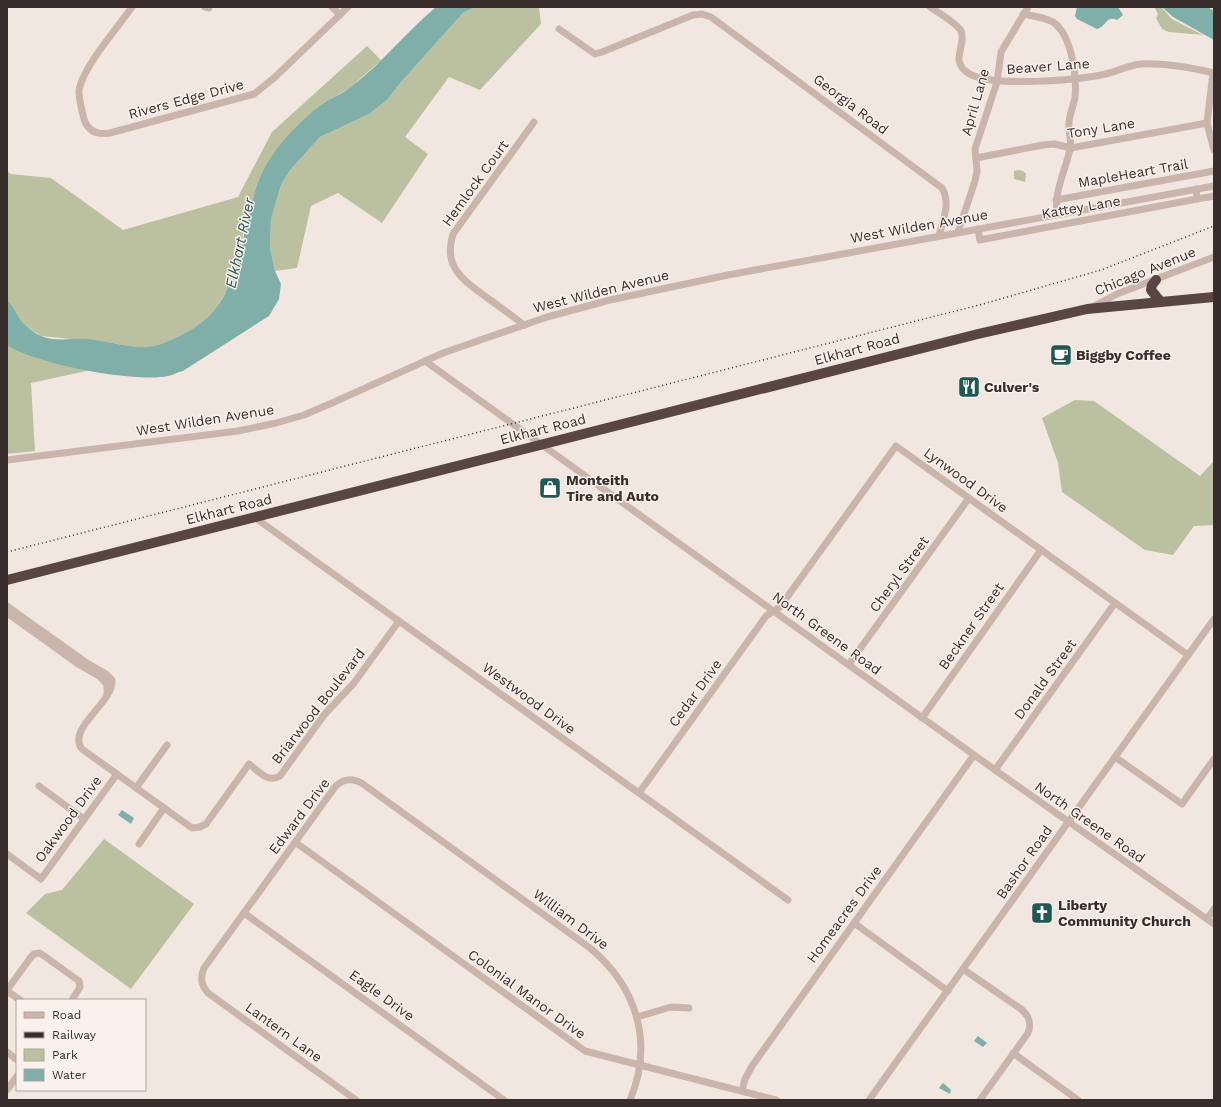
<svg xmlns="http://www.w3.org/2000/svg" width="1221" height="1107" font-family="'Work Sans',sans-serif">
  <style>
    .green { fill: #bbc1a0 }
    .water { fill: #80aea9 }
    .lines { fill: none; stroke-linecap: round; stroke-linejoin: round }
    .minor { stroke: #cab5ac; stroke-width: 7 }
    .highway { stroke: #594642; stroke-width: 10 }
    .rail { stroke: #382d2a; stroke-width: 1.5; stroke-dasharray: 1 3; stroke-linecap: butt }
    .labels { text-anchor: middle; dominant-baseline: central; stroke-width: 3; stroke-linejoin: round; paint-order: stroke }
    .street-label { font-size: 14px; fill: #382d2a; stroke: #faf1ec }
    .poi-label { font-size: 14px; font-weight: bold; fill: #382d2a; stroke: #faf1ec; text-anchor: start }
    .water-label { font-size: 15px; font-style: italic; fill: #215854; stroke: #faf1ec }
  </style>
  <rect width="100%" height="100%" fill="#f2e7e0"/>
  <!-- green -->
  <g class="green">
    <path d="M475 7H539L541 24 480 90 449 77 405 137 428 154 382 223 338 193 311 206 297 268 275 271 270 248 271 219 281 185 290 170 320 137 369 114 387 100 401 82 463 13Z"/>
    <path d="M1154 7H1161L1172 19 1203 35 1169 32 1162 29 1156 18 1158 14Z"/>
    <path d="M367 46 381 60 350 88 327 101 304 120 273 154 254 195 246 219 238 261 228 289 216 308 200 325 161 346 141 349 113 343 41 336 23 324 7 300V171L11 174 51 178 123 230 238 197 272 132Z"/>
    <path d="M1018 170 1023 171 1026 174 1025 182 1014 179V171Z"/>
    <path d="M7 345 37 358 91 370 31 383 35 451 7 454Z"/>
    <path d="M1075 400 1094 401 1200 476 1214 461V525L1194 526 1173 555 1145 550 1062 492 1058 463 1042 418Z"/>
    <path d="M104 839 194 904 131 989 26 913 45 894 62 890Z"/>
  </g>
  <!-- water -->
  <g class="water">
    <path d="M436 7H475L463 13 401 82 387 100 369 114 320 137 290 170 281 185 271 219 270 248 275 271 281 284 279 299 269 316 183 371C178 372 173 375 168 376 135 383 35 364 7 345V300C14 307 17 316 23 323 27 327 36 334 41 336 55 342 73 338 88 339 94 340 100 341 106 342 146 349 150 352 187 332 254 297 234 209 273 154 288 134 307 114 327 101 335 96 344 93 351 87 382 63 406 32 436 7Z"/>
    <path d="M1077 7H1118L1123 15 1117 20C1106 15 1106 27 1097 29L1077 19 1075 16Z"/>
    <path d="M1162 7H1208L1214 11V40L1173 17Z"/>
    <path d="M122 810 134 818 131 824 118 815Z"/>
    <path d="M978 1036 987 1043 983 1047 974 1041Z"/>
    <path d="M943 1083 951 1090 950 1094 939 1088Z"/>
  </g>
  <g class="lines">
    <!-- minor -->
    <g class="minor">
      <path d="M132 7C119 26 80 70 79 92 79 100 82 110 84 119 88 132 98 135 110 133L254 94 274 78 348 7"/>
      <path d="M205 7 209 8"/>
      <path d="M332 7 340 15"/>
      <path d="M930 7C937 12 957 23 961 31 967 45 949 60 968 73 991 88 1078 80 1106 74 1118 71 1129 65 1141 64 1164 63 1192 68 1214 73"/>
      <path d="M1023 14C1033 16 1044 17 1053 22 1072 35 1077 77 1075 98 1073 106 1070 114 1069 122 1068 131 1072 140 1070 149 1065 172 1054 191 1057 214"/>
      <path d="M559 29 595 54 602 52 693 15 702 14 711 17 942 188C951 203 943 220 939 236"/>
      <path d="M1213 73 1207 123 1214 150"/>
      <path d="M976 158 1043 145 1054 144 1071 148 1207 123"/>
      <path d="M1197 199 1214 196"/>
      <path d="M1056 200 1214 171"/>
      <path d="M978 229 980 240 990 238 1197 199 1196 189"/>
      <path d="M958 232 975 181 977 171 975 149 997 82 1001 52 1028 7"/>
      <path d="M1092 307 1117 294 1214 257"/>
      <path d="M524 325C511 315 499 306 486 297 462 279 443 267 453 234L534 122"/>
      <path d="M425 361 995 770 1214 924"/>
      <path d="M7 460 238 431 276 423 304 415 332 403 443 353 547 317 610 300 728 275 1214 186"/>
      <path d="M254 517 788 900"/>
      <path d="M7 606 87 663 106 674 112 680C114 703 66 728 82 749L192 828 200 827 206 824 249 764C259 772 268 783 280 776L324 715 354 683 399 621"/>
      <path d="M7 613 78 664 99 676 107 684V694"/>
      <path d="M849 664 969 498"/>
      <path d="M922 718 1041 550"/>
      <path d="M1115 757 1182 804 1214 759"/>
      <path d="M995 770 1115 603"/>
      <path d="M39 786 84 819"/>
      <path d="M136 788 167 745"/>
      <path d="M639 793 766 616 780 607 896 446 1188 655"/>
      <path d="M295 842 585 1051 776 1100"/>
      <path d="M139 844 164 808"/>
      <path d="M7 854 41 879 117 774"/>
      <path d="M244 913 504 1100"/>
      <path d="M1207 919 1214 909"/>
      <path d="M854 923 948 991"/>
      <path d="M963 969 1021 1009C1029 1016 1032 1023 1028 1033L980 1100"/>
      <path d="M7 990 31 957 34 954 40 953 79 981 80 987 72 1000"/>
      <path d="M7 991 20 1000"/>
      <path d="M637 1017 671 1007 689 1008"/>
      <path d="M7 1052 17 1060"/>
      <path d="M1013 1053 1078 1100"/>
      <path d="M7 1090 17 1076"/>
      <path d="M742 1091 745 1079 752 1066 974 755"/>
      <path d="M356 1100 208 993C201 985 200 978 204 968L335 787C344 778 353 778 363 784L590 948C637 987 654 1043 630 1100"/>
      <path d="M869 1100 1214 619"/>
    </g>
    <!-- highway -->
    <g class="highway">
      <path d="M1156 280 1152 285 1151 290 1160 301"/>
      <path d="M7 580 978 334 1087 309 1214 297"/>
    </g>
    <!-- rail -->
    <path class="rail" d="M7 552 983 304 1101 270 1214 226"/>
  </g>
  <!-- icons -->
  <defs>
    <g id="cafe-square" transform="scale(1.15)"><rect x="-9" y="-9" width="18" height="18" rx="4" fill="#215854" stroke="#faf1ec"/><path d="M-5.5-4.5H6V0H3Q3 3.5 0 3.5H-2.5Q-5.5 3.5-5.5 0ZM3-3.2v2h1.7v-2ZM-6 4.5H4V6H-6Z" fill="#fff"/></g>
    <g id="restaurant-square" transform="scale(1.15)"><rect x="-9" y="-9" width="18" height="18" rx="4" fill="#215854" stroke="#faf1ec"/><path d="M-5-6h1v4h1v-4h1v4h1v-4h1v5L-1.5 .5V6h-2V.5L-5-1ZM5-6V6H3V1.5H1.5Q1.5-4 5-6Z" fill="#fff"/></g>
    <g id="shop-square" transform="scale(1.15)"><rect x="-9" y="-9" width="18" height="18" rx="4" fill="#215854" stroke="#faf1ec"/><path d="M-5-2.5h2.3a2.7 3.5 0 0 1 5.4 0H5L5.5 6h-11ZM-1.5-2.5h3a1.5 2.3 0 0 0-3 0Z" fill="#fff"/></g>
    <g id="church-square" transform="scale(1.15)"><rect x="-9" y="-9" width="18" height="18" rx="4" fill="#215854" stroke="#faf1ec"/><path d="M-1.2-6h2.4v3.5h3.3v2.4h-3.3V6h-2.4V-.1h-3.3v-2.4h3.3Z" fill="#fff"/></g>
  </defs>
  <g fill-rule="evenodd">
    <use href="#cafe-square" x="1061" y="355"/>
    <use href="#restaurant-square" x="969" y="387"/>
    <use href="#shop-square" x="550" y="488"/>
    <use href="#church-square" x="1042" y="913"/>
  </g>
  <g class="labels">
    <!-- street labels -->
    <g class="street-label">
      <text transform="translate(1048 66) rotate(-4)">Beaver Lane</text>
      <text transform="translate(186 99) rotate(-15)">Rivers Edge Drive</text>
      <text transform="translate(975 102) rotate(-74)">April Lane</text>
      <text transform="translate(851 104) rotate(37)">Georgia Road</text>
      <text transform="translate(1101 128) rotate(-9)">Tony Lane</text>
      <text transform="translate(1133 173) rotate(-10)">MapleHeart Trail</text>
      <text transform="translate(475 183) rotate(-54)">Hemlock Court</text>
      <text transform="translate(1081 207) rotate(-10)">Kattey Lane</text>
      <text transform="translate(919 226) rotate(-10)">West Wilden Avenue</text>
      <text transform="translate(1145 271) rotate(-22)">Chicago Avenue</text>
      <text transform="translate(601 291) rotate(-14)">West Wilden Avenue</text>
      <text transform="translate(857 349) rotate(-15)">Elkhart Road</text>
      <text transform="translate(205 420) rotate(-9)">West Wilden Avenue</text>
      <text transform="translate(543 429) rotate(-14)">Elkhart Road</text>
      <text transform="translate(966 480) rotate(36)">Lynwood Drive</text>
      <text transform="translate(229 509) rotate(-14)">Elkhart Road</text>
      <text transform="translate(899 574) rotate(-54)">Cheryl Street</text>
      <text transform="translate(971 626) rotate(-55)">Beckner Street</text>
      <text transform="translate(827 633) rotate(36)">North Greene Road</text>
      <text transform="translate(1045 679) rotate(-54)">Donald Street</text>
      <text transform="translate(695 693) rotate(-54)">Cedar Drive</text>
      <text transform="translate(529 698) rotate(36)">Westwood Drive</text>
      <text transform="translate(318 706) rotate(-52)">Briarwood Boulevard</text>
      <text transform="translate(299 816) rotate(-53)">Edward Drive</text>
      <text transform="translate(68 819) rotate(-54)">Oakwood Drive</text>
      <text transform="translate(1090 822) rotate(35)">North Greene Road</text>
      <text transform="translate(1024 862) rotate(-55)">Bashor Road</text>
      <text transform="translate(844 914) rotate(-54)">Homeacres Drive</text>
      <text transform="translate(571 919) rotate(37)">William Drive</text>
      <text transform="translate(527 994) rotate(36)">Colonial Manor Drive</text>
      <text transform="translate(382 995) rotate(36)">Eagle Drive</text>
      <text transform="translate(284 1032) rotate(36)">Lantern Lane</text>
    </g>
    <!-- poi labels -->
    <g class="poi-label">
      <text x="1076" y="355">Biggby Coffee</text>
      <text x="984" y="387">Culver's</text>
      <text x="566" y="480">Monteith<tspan x="566" dy="16">Tire and Auto</tspan></text>
      <text x="1058" y="905">Liberty<tspan x="1058" dy="16">Community Church</tspan></text>
    </g>
    <!-- water labels -->
    <g class="water-label">
      <text transform="translate(240 243) rotate(-78)">Elkhart River</text>
    </g>
  </g>
  <!-- border -->
  <rect width="1221" height="1107" fill="none" stroke="#382d2a" stroke-width="16"/>
  <!-- legend -->
  <rect x="16" y="999" width="130" height="92" fill="#faf1ec" stroke="#aca39e"/>
  <rect x="24" y="1012" width="20" height="6" fill="#cab5ac" stroke="#aca39e"/>
  <text x="52" y="1019" font-size="12" fill="#382d2a">Road</text>
  <rect x="24" y="1032" width="20" height="6" fill="#382d2a" stroke="#aca39e"/>
  <text x="52" y="1039" font-size="12" fill="#382d2a">Railway</text>
  <rect x="24" y="1049" width="20" height="12" fill="#bbc1a0" stroke="#aca39e"/>
  <text x="52" y="1059" font-size="12" fill="#382d2a">Park</text>
  <rect x="24" y="1069" width="20" height="12" fill="#80aea9" stroke="#aca39e"/>
  <text x="52" y="1079" font-size="12" fill="#382d2a">Water</text>
</svg>
